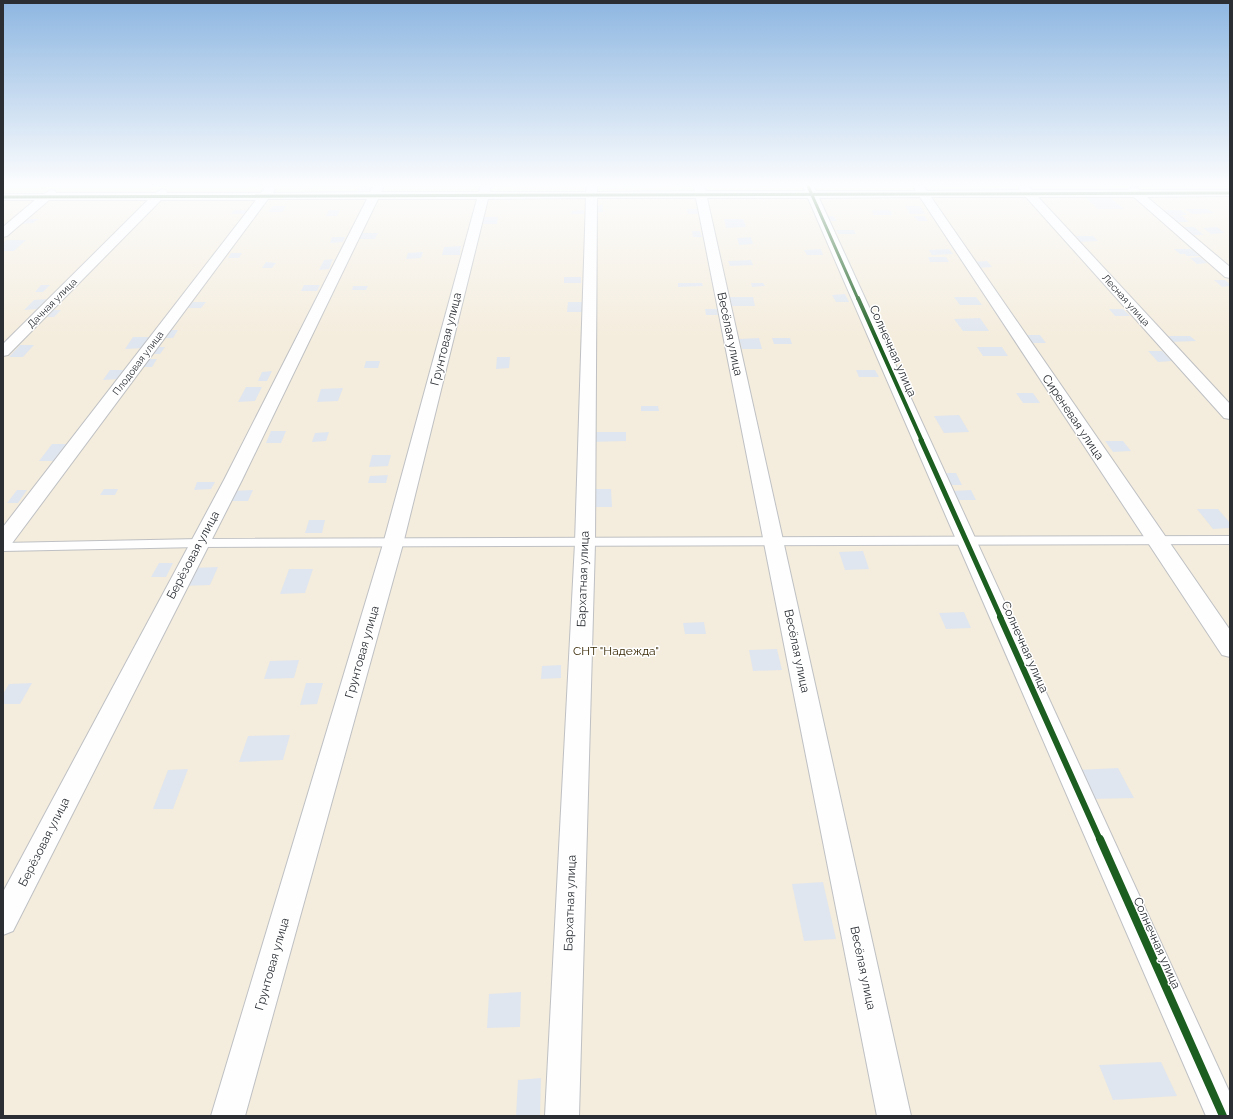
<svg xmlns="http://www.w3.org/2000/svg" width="1233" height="1119" font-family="Raleway,sans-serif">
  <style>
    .green { fill: #f4ecdc }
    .building { fill: #e0e6ef }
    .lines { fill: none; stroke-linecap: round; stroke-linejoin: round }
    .lane-casing { stroke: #bec0c3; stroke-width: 2 }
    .street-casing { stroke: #bec0c3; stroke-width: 2 }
    .lane { fill: #fefeff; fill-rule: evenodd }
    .street { fill: #fefeff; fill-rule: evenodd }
    .cycleway-far4-casing { stroke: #fff; stroke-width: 4.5 }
    .cycleway-far3-casing { stroke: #fff; stroke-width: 6 }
    .cycleway-far2-casing { stroke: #fff; stroke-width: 8 }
    .cycleway-far1-casing { stroke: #fff; stroke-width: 8 }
    .cycleway-casing { stroke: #fff; stroke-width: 10 }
    .cycleway-far4 { stroke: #1b5e20; stroke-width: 3 }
    .cycleway-far3 { stroke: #1b5e20; stroke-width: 4 }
    .cycleway-far2 { stroke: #1b5e20; stroke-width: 5 }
    .cycleway-far1 { stroke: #1b5e20; stroke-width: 6 }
    .cycleway { stroke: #1b5e20; stroke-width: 8 }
    .labels { text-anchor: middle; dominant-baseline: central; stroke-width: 3; stroke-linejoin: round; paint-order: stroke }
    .far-street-label { font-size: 10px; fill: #2b2f34; stroke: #fff }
    .street-label { font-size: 12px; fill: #2b2f34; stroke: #fff }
    .park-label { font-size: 12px; fill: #362600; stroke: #fff }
  </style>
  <rect width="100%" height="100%" fill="#f9fafc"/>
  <!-- green -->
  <rect class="green" x="3" y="186" width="1227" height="930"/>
  <!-- building -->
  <g class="building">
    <path d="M361 186H374L371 193H357Z"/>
    <path d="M1086 198H1111L1124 209H1098Z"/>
    <path d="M603 205V212H596V206Z"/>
    <path d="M273 206H286L282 212H268Z"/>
    <path d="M905 206H920L925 214H910Z"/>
    <path d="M687 209H698L699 214H688Z"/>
    <path d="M1185 209H1207L1214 213 1192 214Z"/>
    <path d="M234 210H251L249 214H231Z"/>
    <path d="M329 210H340L337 216H326Z"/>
    <path d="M584 210V214H571L572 211Z"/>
    <path d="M871 210H890L893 215H874Z"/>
    <path d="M1159 210H1181L1187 215H1165Z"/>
    <path d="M1181 215 1189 222H1174L1166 216Z"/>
    <path d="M827 216H833L837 221H830Z"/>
    <path d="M914 216H924L928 221H918Z"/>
    <path d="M482 217H498L497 224H481Z"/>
    <path d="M25 219H38L33 223 20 224Z"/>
    <path d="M724 219H743L746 227 726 228Z"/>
    <path d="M1181 227H1194L1204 235H1190Z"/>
    <path d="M1217 227 1225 233 1211 234 1203 228Z"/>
    <path d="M836 230H854L856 234H838Z"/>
    <path d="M692 231H700L702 237H693Z"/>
    <path d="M362 233H378L375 239H359Z"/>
    <path d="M1076 236H1093L1098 241 1081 242Z"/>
    <path d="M332 237H345L343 242 330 243Z"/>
    <path d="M751 237 753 244 739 245 737 238Z"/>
    <path d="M6 240H26L14 251H3V243Z"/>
    <path d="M461 246 460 255H442L444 247Z"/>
    <path d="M821 249 823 255H807L804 250Z"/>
    <path d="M949 249 953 254 932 255 929 250Z"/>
    <path d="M1174 249H1191L1200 256H1187L1185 254H1180Z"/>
    <path d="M423 252 421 258 406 259 408 253Z"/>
    <path d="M231 253H242L239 258H228Z"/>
    <path d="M928 257H946L949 262H930Z"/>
    <path d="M1200 257 1207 263 1197 264 1190 258Z"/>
    <path d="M333 259 329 269 319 270 324 260Z"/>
    <path d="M751 260 753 265 730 266 728 261Z"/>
    <path d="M987 261 992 267 977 268 972 262Z"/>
    <path d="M266 262 276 263 272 268H262Z"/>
    <rect x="564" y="277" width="17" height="6"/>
    <path d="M1214 280H1225L1230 284V286L1222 287Z"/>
    <path d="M678 283H702L703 286 678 287Z"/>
    <path d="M751 283H763L765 286 752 287Z"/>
    <path d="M41 285H50L43 292H35Z"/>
    <path d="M304 285H320L317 291H301Z"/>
    <path d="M353 286H368L366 290H352Z"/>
    <path d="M845 294 849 302H836L832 295Z"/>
    <path d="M729 297H753L755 306H731Z"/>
    <path d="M954 297H976L982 305H960Z"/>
    <path d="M47 299 37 309 24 310 34 300Z"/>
    <path d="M193 302H206L201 308H188Z"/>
    <path d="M568 302H582V312H567Z"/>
    <path d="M705 309H717L718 315H706Z"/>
    <path d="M1109 309H1123L1130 316H1115Z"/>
    <path d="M53 310H61L54 317H47Z"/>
    <path d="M980 318 989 331H963L954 319Z"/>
    <path d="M170 330H178L173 338H164Z"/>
    <path d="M1024 335H1040L1046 343H1031Z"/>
    <path d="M1165 336H1190L1196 341 1170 342Z"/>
    <path d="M133 337H155L146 348 125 349Z"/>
    <path d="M759 338 762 349H742L739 339Z"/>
    <path d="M772 338H790L792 344H774Z"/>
    <path d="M20 345H34L23 357H9Z"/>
    <path d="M158 347H165L160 354H153Z"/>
    <path d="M977 347H1002L1008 356H983Z"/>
    <path d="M1148 351H1162L1172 361 1158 362Z"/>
    <path d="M497 357H510L509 368 496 369Z"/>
    <path d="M149 359H157L152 367H143Z"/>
    <path d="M366 361H380L378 368H364Z"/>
    <path d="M110 370H124L118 379 103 380Z"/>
    <path d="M856 370H875L879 377H859Z"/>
    <path d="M272 371 267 381H258L262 372Z"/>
    <path d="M246 387H262L255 401 238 402Z"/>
    <path d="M343 388 338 401 317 402 321 389Z"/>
    <path d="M1016 393H1033L1040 403H1023Z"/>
    <path d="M641 406H658L659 411H641Z"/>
    <path d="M959 415 969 432 944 433 934 416Z"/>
    <path d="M271 431H286L281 443H266Z"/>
    <path d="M329 432 326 441 312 442 315 433Z"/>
    <path d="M590 432H626V441L590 442Z"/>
    <path d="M1105 441H1123L1131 451 1113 452Z"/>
    <path d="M52 444H68L56 461H39Z"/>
    <path d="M372 455H391L388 466 369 467Z"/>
    <path d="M944 473H956L962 485H950Z"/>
    <path d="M388 475 386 483H368L370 476Z"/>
    <path d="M197 482H215L211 489 194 490Z"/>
    <path d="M104 489H118L115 495H100Z"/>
    <path d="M594 489H611L612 507H595Z"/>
    <path d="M17 490H27L18 503H7Z"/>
    <path d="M253 490 248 501H225L230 491Z"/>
    <path d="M971 490 976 500H957L952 491Z"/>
    <path d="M1197 509H1218L1230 523V528L1213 529Z"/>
    <path d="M309 520H325L322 533H305Z"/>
    <path d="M863 551 869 569 845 570 839 552Z"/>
    <path d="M159 563H173L166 577H151Z"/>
    <path d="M218 567 210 585 182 586 191 568Z"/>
    <path d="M289 569H313L305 593 280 594Z"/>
    <path d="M964 612 971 628 946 629 939 613Z"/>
    <path d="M704 622 706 634H685L683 623Z"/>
    <path d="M777 649 782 670 753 671 749 650Z"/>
    <path d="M299 660 294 678 264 679 270 661Z"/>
    <path d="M561 665V678L541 679 542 666Z"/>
    <path d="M32 683 20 704H3V694L9 684Z"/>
    <path d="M306 683H323L317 704 300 705Z"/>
    <path d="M290 735 283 760 239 762 248 736Z"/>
    <path d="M1118 768 1134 798 1092 799 1077 770Z"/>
    <path d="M188 769 173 809H153L168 770Z"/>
    <path d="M823 882 836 939 804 941 792 884Z"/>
    <path d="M521 992 520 1027 487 1028 489 994Z"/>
    <path d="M1161 1062 1177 1096 1113 1100 1099 1065Z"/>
    <path d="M541 1078 540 1116H516L518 1080Z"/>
  </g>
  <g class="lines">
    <!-- lane casing -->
    <g class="lane-casing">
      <path id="lane" d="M1230 536V544L199 547 3 551V543L199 539Z"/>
    </g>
    <!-- street casing -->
    <g class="street-casing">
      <path id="street" d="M270 186 275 189 273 193 370 192 374 186H384L381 192H479L481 186H491L490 192H586L587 186H597V192L695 191 694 186H704L706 191H805L803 186H813L816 191H916L913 186H923L927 191 1020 190 1019 188 1020 186H1028L1032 190H1128L1133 187 1140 190H1230V196L1147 197 1230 267V278L1225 277 1134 197H1038L1230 404V419L1224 418 1026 197H931L1230 630V657L1222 655 920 197 819 198 1230 1093V1116H1206L808 198H707L911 1116H877L696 198H597L595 543 579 1116H545L575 543 586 198 488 199 403 544 245 1116H211L383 544 477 199H378L242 480 13 931 3 935V892L224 480 367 199H268L10 546 3 548V527L256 200H161L8 355 3 356V344L148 200H49L7 236 3 237V227L35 200H3V194H44L51 190 55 191 56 193H155L162 189 166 190 167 193H261L266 187Z"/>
    </g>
    <!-- lane -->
    <use href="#lane" class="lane"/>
    <!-- street -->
    <use href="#street" class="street"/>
    <!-- cycleway-far4 casing -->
    <g class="cycleway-far4-casing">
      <g id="cycleway-far4">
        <path d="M808 186 858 299"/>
        <path d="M3 197 1230 193"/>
      </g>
    </g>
    <!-- cycleway-far3 casing -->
    <g class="cycleway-far3-casing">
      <path id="cycleway-far3" d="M858 298 922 441"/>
    </g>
    <!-- cycleway-far2 casing -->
    <g class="cycleway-far2-casing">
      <path id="cycleway-far2" d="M921 440 1001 618"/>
    </g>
    <!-- cycleway-far1 casing -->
    <g class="cycleway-far1-casing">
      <path id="cycleway-far1" d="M1000 617 1100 840"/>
    </g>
    <!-- cycleway casing -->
    <g class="cycleway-casing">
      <path id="cycleway" d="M1100 839 1223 1116"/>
    </g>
    <!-- cycleway-far4 -->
    <use href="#cycleway-far4" class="cycleway-far4"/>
    <!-- cycleway-far3 -->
    <use href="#cycleway-far3" class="cycleway-far3"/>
    <!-- cycleway-far2 -->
    <use href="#cycleway-far2" class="cycleway-far2"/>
    <!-- cycleway-far1 -->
    <use href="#cycleway-far1" class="cycleway-far1"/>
    <!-- cycleway -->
    <use href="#cycleway" class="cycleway"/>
  </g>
  <!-- sky -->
  <linearGradient id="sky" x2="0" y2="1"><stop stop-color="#8db6e1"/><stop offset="0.54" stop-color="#fcfdfe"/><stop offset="1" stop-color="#fcfdfe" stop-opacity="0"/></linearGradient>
  <rect width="1233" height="342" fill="url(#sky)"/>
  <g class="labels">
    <!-- far-street labels -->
    <g class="far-street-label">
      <text transform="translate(1126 300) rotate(48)">Лесная улица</text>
      <text transform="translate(52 303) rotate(-45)">Дачная улица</text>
      <text transform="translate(138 363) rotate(-53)">Плодовая улица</text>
    </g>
    <!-- street labels -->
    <g class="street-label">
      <text transform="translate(730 334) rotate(78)">Весёлая улица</text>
      <text transform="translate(446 339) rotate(-76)">Грунтовая улица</text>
      <text transform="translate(893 351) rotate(66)">Солнечная улица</text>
      <text transform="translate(1073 417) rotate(56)">Сиреневая улица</text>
      <text transform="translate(193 555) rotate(-62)">Берёзовая улица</text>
      <text transform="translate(583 579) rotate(-88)">Бархатная улица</text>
      <text transform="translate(1025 647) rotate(66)">Солнечная улица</text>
      <text transform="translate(797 651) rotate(78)">Весёлая улица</text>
      <text transform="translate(362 652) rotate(-74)">Грунтовая улица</text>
      <text transform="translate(44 842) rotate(-63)">Берёзовая улица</text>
      <text transform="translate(570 903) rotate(-88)">Бархатная улица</text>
      <text transform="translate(1157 943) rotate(66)">Солнечная улица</text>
      <text transform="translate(272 964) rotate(-74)">Грунтовая улица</text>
      <text transform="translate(863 968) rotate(78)">Весёлая улица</text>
    </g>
    <!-- park labels -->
    <g class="park-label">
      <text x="616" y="651">СНТ "Надежда"</text>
    </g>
  </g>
  <!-- border -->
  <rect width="1233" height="1119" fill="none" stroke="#2b2f34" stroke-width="8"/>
</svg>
